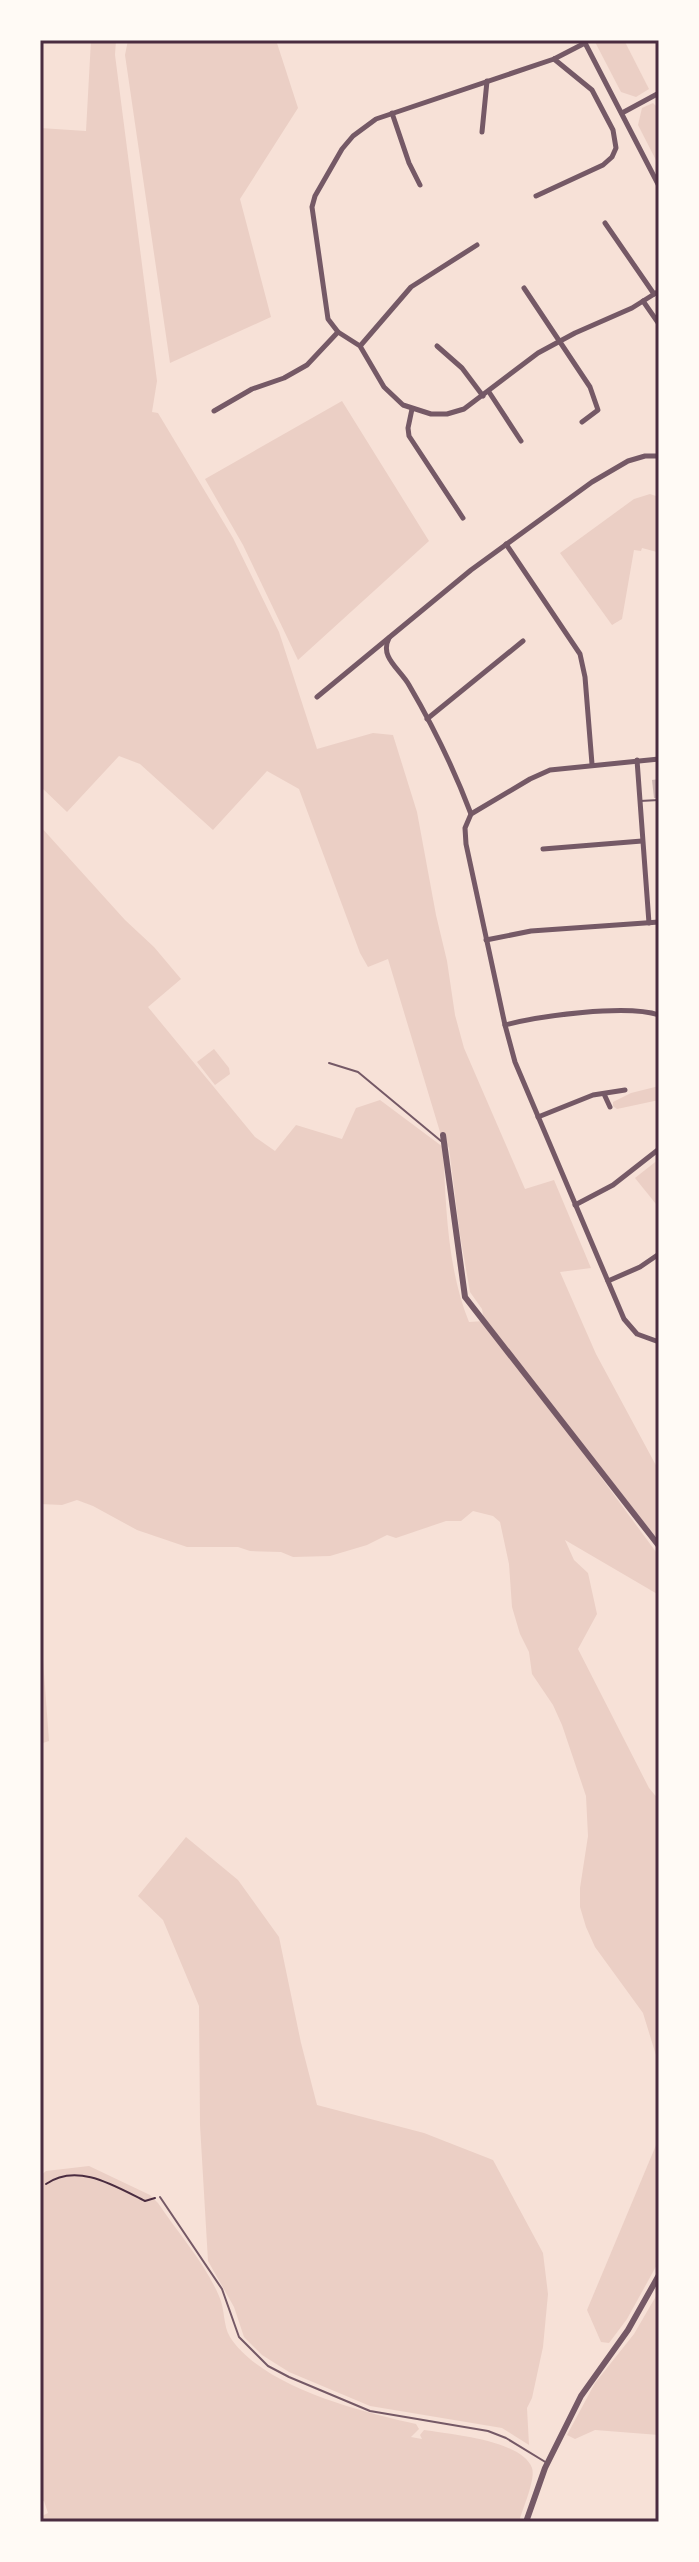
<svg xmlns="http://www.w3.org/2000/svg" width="699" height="2562" font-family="'Titillium Web',sans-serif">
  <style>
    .green { fill: #ebcfc5 }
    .building { fill: #ccb4b1 }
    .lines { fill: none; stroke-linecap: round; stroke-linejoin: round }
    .path { stroke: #4a2c40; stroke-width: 2 }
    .service { stroke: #755966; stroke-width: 2 }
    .minor { stroke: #755966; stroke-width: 5 }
    .tertiary { stroke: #755966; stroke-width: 6 }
    .neatline { fill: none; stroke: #4a2c40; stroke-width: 3 }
  </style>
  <rect width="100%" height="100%" fill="#f7e1d7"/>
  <!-- green -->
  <g class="green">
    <path d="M91 40H116L115 55 157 381 152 412 158 413 233 538 279 632 317 749 373 733 393 735 417 812 436 915 447 961 455 1015 464 1048 525 1189 554 1180 591 1268 560 1272 596 1354 659 1471V1541L585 1447 589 1461 659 1556V1595L565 1540 574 1560 588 1573 597 1614 578 1649 649 1788 659 1800V2065L643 2013 595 1947 586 1927 580 1907V1888L588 1836 586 1796 562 1725 553 1705 532 1674 529 1652 520 1634 512 1607 509 1564 500 1522 493 1516 473 1511 461 1521H446L396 1538 387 1535 367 1545 330 1556 293 1557 281 1552 250 1551 238 1547H187L137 1530 93 1506 77 1500 62 1505 40 1504V826L125 920 154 947 181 979 148 1007 255 1137 275 1151 296 1125 342 1139 356 1108 380 1100 443 1147C446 1205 447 1268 469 1322L484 1321 482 1309 470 1292 460 1235 449 1148 440 1132 388 959 368 967 360 953 299 789 267 771 213 830 140 764 119 756 67 812 40 786V128L86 131Z"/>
    <path d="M128 40H276L298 108 240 199 271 317 170 363 125 55Z"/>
    <path d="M594 40H624L649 89 636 97 621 92Z"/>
    <path d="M653 103 659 109V166L638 125 642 108Z"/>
    <path d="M342 401 429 541 298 660 243 545 205 479Z"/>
    <path d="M650 494 659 497 657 552 642 548 641 551 634 550 622 619 612 625 560 553 634 499Z"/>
    <path d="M214 1049 229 1068 230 1074 215 1085 197 1062Z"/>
    <path d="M659 1086V1100L617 1109 613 1106V1102L631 1093Z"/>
    <path d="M659 1159V1202L656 1204 635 1178Z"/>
    <path d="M40 1620 49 1741 40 1744Z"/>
    <path d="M186 1837 238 1880 279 1937 301 2043 317 2105 424 2133 493 2160 543 2253 548 2294 543 2347 532 2398 527 2408 529 2445 502 2428 370 2406 289 2372 262 2355 244 2337 234 2307 208 2261 200 2125 199 2006 163 1920 138 1896Z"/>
    <path d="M659 2138V2261L627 2319 609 2343 601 2342 587 2310Z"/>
    <path d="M89 2166 150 2195 158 2203C178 2233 205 2263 219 2296 225 2308 223 2326 230 2337 262 2387 362 2412 416 2424L419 2429 411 2437 422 2439 420 2435 424 2430C449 2434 522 2440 532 2468 536 2479 522 2510 519 2522H40V2517L48 2513 44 2501 40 2502V2176L46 2171Z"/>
    <path d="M659 2291V2435L595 2430 575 2439 567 2435 595 2383 634 2334Z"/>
  </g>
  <!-- building -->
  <path class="building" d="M659 779V798H654L652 780Z"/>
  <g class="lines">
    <!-- path -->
    <path class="path" d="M46 2184C77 2162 115 2186 145 2201L155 2198"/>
    <!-- service -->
    <g class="service">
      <path d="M640 801 659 800"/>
      <path d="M329 1063 358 1072 441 1141"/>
      <path d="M160 2197 222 2289 239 2337 268 2366 289 2377 370 2411 488 2431 506 2438 547 2463"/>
    </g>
    <!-- minor -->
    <g class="minor">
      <path d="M584 41 659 186"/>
      <path d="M585 43 554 59 376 119 353 136 342 149 315 196 312 207 328 319 338 332 360 346 384 387 403 405 431 414H447L464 409 538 353 575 333 632 308 659 291"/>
      <path d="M392 113 409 163 420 185"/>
      <path d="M622 113 659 93"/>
      <path d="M482 132 487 81"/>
      <path d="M536 196 603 165 612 157 616 148 613 130 592 90 554 59"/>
      <path d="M605 223 654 294"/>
      <path d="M524 288 590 387 598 410 582 422"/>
      <path d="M643 301 659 324"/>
      <path d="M361 345 411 287 477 245"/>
      <path d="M437 346 462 368 483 396"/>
      <path d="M489 392 521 441"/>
      <path d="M412 409 408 428 409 436 463 518"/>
      <path d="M214 411 252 389 284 378 307 365 338 332"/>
      <path d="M506 544 580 654 585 677 592 764"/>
      <path d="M389 638C379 657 400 669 409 685 433 726 454 769 471 814L465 828 466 844 505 1025 515 1062 624 1319 637 1334 659 1342"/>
      <path d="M317 697 471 570 592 482 628 461 645 456H659"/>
      <path d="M427 719 523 641"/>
      <path d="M637 760 649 923"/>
      <path d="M471 814 530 779 550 770 659 759"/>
      <path d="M543 849 642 841"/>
      <path d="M486 940 531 931 659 922"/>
      <path d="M505 1025C539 1016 626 1004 659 1015"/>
      <path d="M604 1094 610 1107"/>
      <path d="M538 1117 593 1095 625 1090"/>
      <path d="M575 1205 613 1185 659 1149"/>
      <path d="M608 1281 640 1267 659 1254"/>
    </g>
    <!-- tertiary -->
    <g class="tertiary">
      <path d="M443 1135 465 1297 659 1546"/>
      <path d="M526 2522 545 2468 581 2396 628 2330 659 2275"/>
    </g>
  </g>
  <!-- border -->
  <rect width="699" height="2562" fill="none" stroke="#fffaf5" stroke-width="84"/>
  <rect x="42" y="42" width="615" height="2478" class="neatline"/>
</svg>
